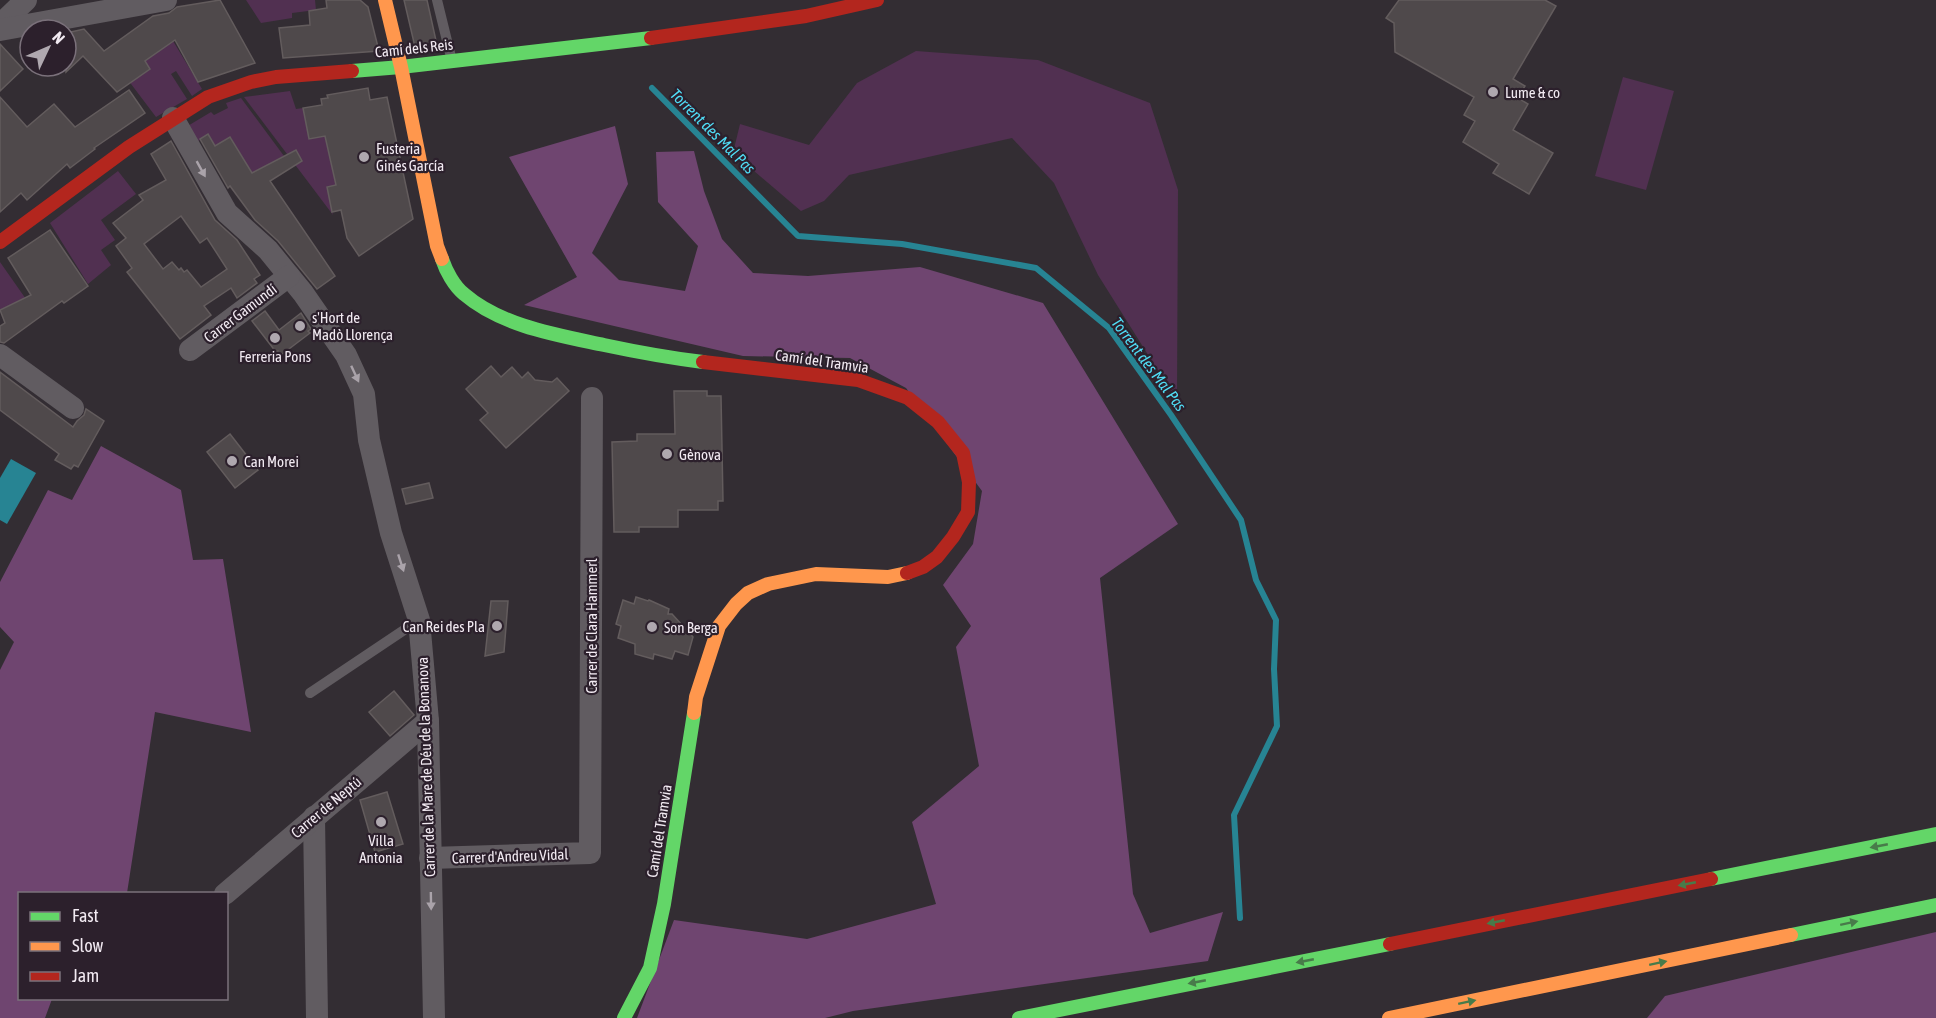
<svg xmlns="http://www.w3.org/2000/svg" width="1936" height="1018" font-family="'Asap Condensed',sans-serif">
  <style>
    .green { fill: #513051 }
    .forest { fill: #6f4570 }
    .water { fill: #278493 }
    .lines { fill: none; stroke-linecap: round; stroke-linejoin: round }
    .stream { stroke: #278493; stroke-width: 6 }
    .building { fill: #4f494b; stroke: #635c5d; stroke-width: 1.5; fill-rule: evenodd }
    .lane { stroke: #615c61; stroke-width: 10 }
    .street { stroke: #615c61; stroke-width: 22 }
    .fast { stroke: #63d668; stroke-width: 14 }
    .slow { stroke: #ff974d; stroke-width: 14 }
    .jam { stroke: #b3261e; stroke-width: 14 }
    .oneway { fill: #aaa3aa }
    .oneway2 { fill: #487b4a }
    .poi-dot { fill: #afa8af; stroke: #2c202c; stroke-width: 2 }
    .labels { text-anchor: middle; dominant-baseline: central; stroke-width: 4.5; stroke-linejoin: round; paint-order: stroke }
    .street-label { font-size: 15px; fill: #f2eaf2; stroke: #2c202c }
    .poi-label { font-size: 15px; fill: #f2eaf2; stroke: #2c202c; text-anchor: start }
    .water-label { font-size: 16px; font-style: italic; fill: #50ddf5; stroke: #2c202c }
  </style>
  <rect width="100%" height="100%" fill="#332d33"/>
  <!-- green -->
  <g class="green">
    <path d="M246 0H315L316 10 292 13V18L261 23Z"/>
    <path d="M173 41 202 89 192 96 176 71 171 74 187 99 156 117 122 72 142 75 150 69 145 61Z"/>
    <path d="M916 51 1038 60 1150 103 1178 190 1177 401 1098 275 1054 183 1012 138 849 175 824 201 801 211 733 153 740 124 809 145 857 83Z"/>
    <path d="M1623 77 1674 91 1646 190 1595 176Z"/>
    <path d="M290 91 296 109 303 108 325 135 336 185 332 212 333 215 244 97Z"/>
    <path d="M241 98 284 156 252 173 231 138 215 146 208 135 195 143 186 127 211 112 214 115 228 108 226 103Z"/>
    <path d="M118 171 136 194 101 220 115 240 101 250 111 265 88 284 50 223Z"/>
    <path d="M0 262 35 312 15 303 0 310Z"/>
  </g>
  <!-- forest -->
  <g class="forest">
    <path d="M615 126 628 184 592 253 619 280 685 291 698 246 658 202 656 152 694 151 704 191 722 239 753 273 808 276 920 267 1043 303 1178 524 1100 578 1133 894 1150 933 1223 912 1208 961 853 1011 825 1018H637L674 920 807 939 936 904 912 822 979 766 956 647 971 626 943 585 973 544 982 491 906 388 850 358 743 356 524 305 577 277 509 157Z"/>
    <path d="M101 446 181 490 193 560 223 559 251 732 155 712 127 893 20 894V998L52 999 45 1018H0V670L14 642 0 627V582L48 490 72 500Z"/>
    <path d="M1936 932V1018H1647L1665 996Z"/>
  </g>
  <!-- water -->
  <path class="water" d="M11 459 36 473 7 524 0 520V478Z"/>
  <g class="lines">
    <!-- stream -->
    <path class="stream" d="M652 88 798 236 902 244 1036 268 1109 328 1171 415 1241 520 1256 580 1276 620 1274 669 1277 726 1234 815 1240 918"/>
  </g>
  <!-- building -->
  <g class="building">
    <path d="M220 0 255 63 198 82 175 40 145 61 150 69 117 92 83 56 66 72V36L71 32 84 29 104 51 153 16 169 13 177 7Z"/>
    <path d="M326 0H360L368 7 379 51 283 58 279 28 310 25 309 11 327 8Z"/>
    <path d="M404 0H427L437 45 415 47Z"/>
    <path d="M1399 0H1545L1556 6 1513 79 1525 86 1518 98 1528 104 1513 130 1553 153 1529 194 1493 173 1499 164 1463 142 1475 121 1464 115 1474 97 1395 52 1394 23 1386 18Z"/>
    <path d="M0 44 23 69 0 91Z"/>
    <path d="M368 88 370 100 387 97 413 219 359 256 347 238 341 210 332 212 327 187 336 185 325 136 309 139 303 108 322 105 321 99 328 98 327 95Z"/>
    <path d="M129 90 145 113 94 148 95 149 70 168 67 164 27 200 21 193 0 212V97L27 127 54 104 75 127Z"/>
    <path d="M208 134 215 146 230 137 252 173 296 150 302 161 270 181 335 276 317 289 278 241 255 220 230 186 228 188 200 139Z"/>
    <path d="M171 141 215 220 237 240 260 275 254 279 257 283 237 298 231 288 204 306 211 315 180 339 127 272 132 268 116 246 126 238 113 223 143 200 139 195 166 180 151 154ZM181 216 200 243 207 238 227 269 201 287 187 270 184 272 181 268 179 270 172 262 163 269 144 244Z"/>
    <path d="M50 230 88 286 64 303 62 301 4 343 0 342V326L5 323 0 310 31 295 8 258Z"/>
    <path d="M265 311 279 330 301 313 311 329 308 331 310 333 281 355 278 351 276 352 252 321Z"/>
    <path d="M491 366 501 377 512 367 522 378 528 372 535 380 552 382 557 378 569 391 506 448 480 420 488 413 466 389Z"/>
    <path d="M0 372 73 427 77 421 84 415 86 409 104 421 78 467 74 465 71 469 55 460 59 454 0 410Z"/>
    <path d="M674 391H707V396H721L723 501H718V510H678V527H639V532H614L612 442 637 441V434H675Z"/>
    <path d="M230 434 258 470 235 488 207 452Z"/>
    <path d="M429 483 433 498 406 504 402 489Z"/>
    <path d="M636 597 648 601 649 600 669 609 668 614H672L693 637 688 655 675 651 672 659 654 654 653 659 635 654V644L618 638 621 626 616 624 623 600 634 604Z"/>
    <path d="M491 601H508L504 652 485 656Z"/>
    <path d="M394 691 414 715 390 736 369 712Z"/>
    <path d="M387 792 403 844 375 852 360 800Z"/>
  </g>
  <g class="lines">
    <!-- lane -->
    <g class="lane">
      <path d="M437 0 451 57"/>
      <path d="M310 693 419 620"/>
    </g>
    <!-- street -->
    <g class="street">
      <path d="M0 25 26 0"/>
      <path d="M0 30 166 0"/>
      <path d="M173 118 227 213 268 250 303 293 346 355 364 394 369 440 391 533 419 620 428 721 434 1018"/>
      <path d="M190 350 289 276"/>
      <path d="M0 355 73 408"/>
      <path d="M314 817 317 1018"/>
      <path d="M430 858 590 853 592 398"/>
      <path d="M225 894 428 721"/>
    </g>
    <!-- fast -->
    <g class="fast">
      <path d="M352 71 401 67 651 38"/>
      <path d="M442 259C446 271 454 286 464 294 501 326 557 335 604 345 637 352 670 358 703 362"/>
      <path d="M1711 879 1936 834"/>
      <path d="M1791 935 1936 905"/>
      <path d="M624 1018 650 968 664 904 694 713"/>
      <path d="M1019 1018 1390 944"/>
    </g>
    <!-- slow -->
    <g class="slow">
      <path d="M385 0 401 67 437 246 442 259"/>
      <path d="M694 713 696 697 719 626 736 604 748 593 768 584 816 574 888 577 907 573"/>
      <path d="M1389 1018 1791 935"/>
    </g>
    <!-- jam -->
    <g class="jam">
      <path d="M651 38 806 16 877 0"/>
      <path d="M0 242 129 147 208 97 251 82 276 77 352 71"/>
      <path d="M703 362 858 380 908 398 938 422 963 453 969 482 968 512 953 537 937 557 923 567 907 573"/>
      <path d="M1390 944 1711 879"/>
    </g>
  </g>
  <!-- one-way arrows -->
  <defs><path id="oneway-solid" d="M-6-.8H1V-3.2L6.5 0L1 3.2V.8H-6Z" transform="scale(1.5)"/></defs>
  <g class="oneway">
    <use href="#oneway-solid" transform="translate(201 169) rotate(61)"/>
    <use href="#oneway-solid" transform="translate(355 374) rotate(65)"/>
    <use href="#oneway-solid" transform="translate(401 563) rotate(72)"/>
    <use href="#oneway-solid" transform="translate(431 901) rotate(89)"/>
  </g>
  <g class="oneway2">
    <use href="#oneway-solid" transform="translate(1879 846) rotate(169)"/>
    <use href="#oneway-solid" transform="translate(1687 884) rotate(169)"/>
    <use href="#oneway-solid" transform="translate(1496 922) rotate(169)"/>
    <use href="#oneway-solid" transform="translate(1849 923) rotate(-12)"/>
    <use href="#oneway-solid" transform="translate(1305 961) rotate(169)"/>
    <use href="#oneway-solid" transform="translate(1658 963) rotate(-12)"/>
    <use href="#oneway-solid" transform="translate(1197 982) rotate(169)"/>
    <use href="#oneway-solid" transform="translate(1467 1002) rotate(-12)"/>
  </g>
  <!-- markers -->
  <g class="poi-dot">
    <circle cx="1493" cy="92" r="6"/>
    <circle cx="364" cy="157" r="6"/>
    <circle cx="300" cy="326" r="6"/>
    <circle cx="275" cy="338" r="6"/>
    <circle cx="667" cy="454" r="6"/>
    <circle cx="232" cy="461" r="6"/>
    <circle cx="497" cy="626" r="6"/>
    <circle cx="652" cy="627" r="6"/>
    <circle cx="381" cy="822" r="6"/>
  </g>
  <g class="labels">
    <!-- street labels -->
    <g class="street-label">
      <text transform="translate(414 48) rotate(-6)">Camí dels Reis</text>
      <text transform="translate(240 313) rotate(-37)">Carrer Gamundí</text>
      <text transform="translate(822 361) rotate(8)">Camí del Tramvia</text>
      <text transform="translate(591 626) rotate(-90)">Carrer de Clara Hammerl</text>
      <text transform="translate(426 767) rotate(-92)">Carrer de la Mare de Déu de la Bonanova</text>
      <text transform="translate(326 807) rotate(-40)">Carrer de Neptú</text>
      <text transform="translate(659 831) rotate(-81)">Camí del Tramvia</text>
      <text transform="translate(510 856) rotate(-2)">Carrer d'Andreu Vidal</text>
    </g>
    <!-- poi labels -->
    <g class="poi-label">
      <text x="1505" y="92">Lume &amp; co</text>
      <text x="376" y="148">Fusteria<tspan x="376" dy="17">Ginés García</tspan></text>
      <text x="312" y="317">s'Hort de<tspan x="312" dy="17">Madò Llorença</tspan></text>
      <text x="275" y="356" text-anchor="middle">Ferreria Pons</text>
      <text x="679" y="454">Gènova</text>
      <text x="244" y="461">Can Morei</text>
      <text x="485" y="626" text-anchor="end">Can Rei des Pla</text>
      <text x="664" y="627">Son Berga</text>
      <text x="381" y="840" text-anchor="middle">Villa<tspan x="381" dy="17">Antonia</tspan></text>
    </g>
    <!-- water labels -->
    <g class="water-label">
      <text transform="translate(713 131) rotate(45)">Torrent des Mal Pas</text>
      <text transform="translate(1149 364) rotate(53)">Torrent des Mal Pas</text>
    </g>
  </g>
  <!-- legend -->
  <rect x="18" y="892" width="210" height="108" fill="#2c202c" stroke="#7b717b" stroke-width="1.5"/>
  <rect x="30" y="912" width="30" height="9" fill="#63d668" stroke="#7b717b" stroke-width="1.5"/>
  <text x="72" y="922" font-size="18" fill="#f2eaf2">Fast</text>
  <rect x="30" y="942" width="30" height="9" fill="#ff974d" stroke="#7b717b" stroke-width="1.5"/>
  <text x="72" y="952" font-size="18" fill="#f2eaf2">Slow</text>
  <rect x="30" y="972" width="30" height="9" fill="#b3261e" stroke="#7b717b" stroke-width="1.5"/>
  <text x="72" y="982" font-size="18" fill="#f2eaf2">Jam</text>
  <!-- north arrow -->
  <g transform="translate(48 48) rotate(46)"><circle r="28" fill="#2c202c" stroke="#7b717b" stroke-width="1.5"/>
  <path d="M0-4.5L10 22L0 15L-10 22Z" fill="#afa8af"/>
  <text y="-9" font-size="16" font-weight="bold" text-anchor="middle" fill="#f2eaf2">N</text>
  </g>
</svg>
